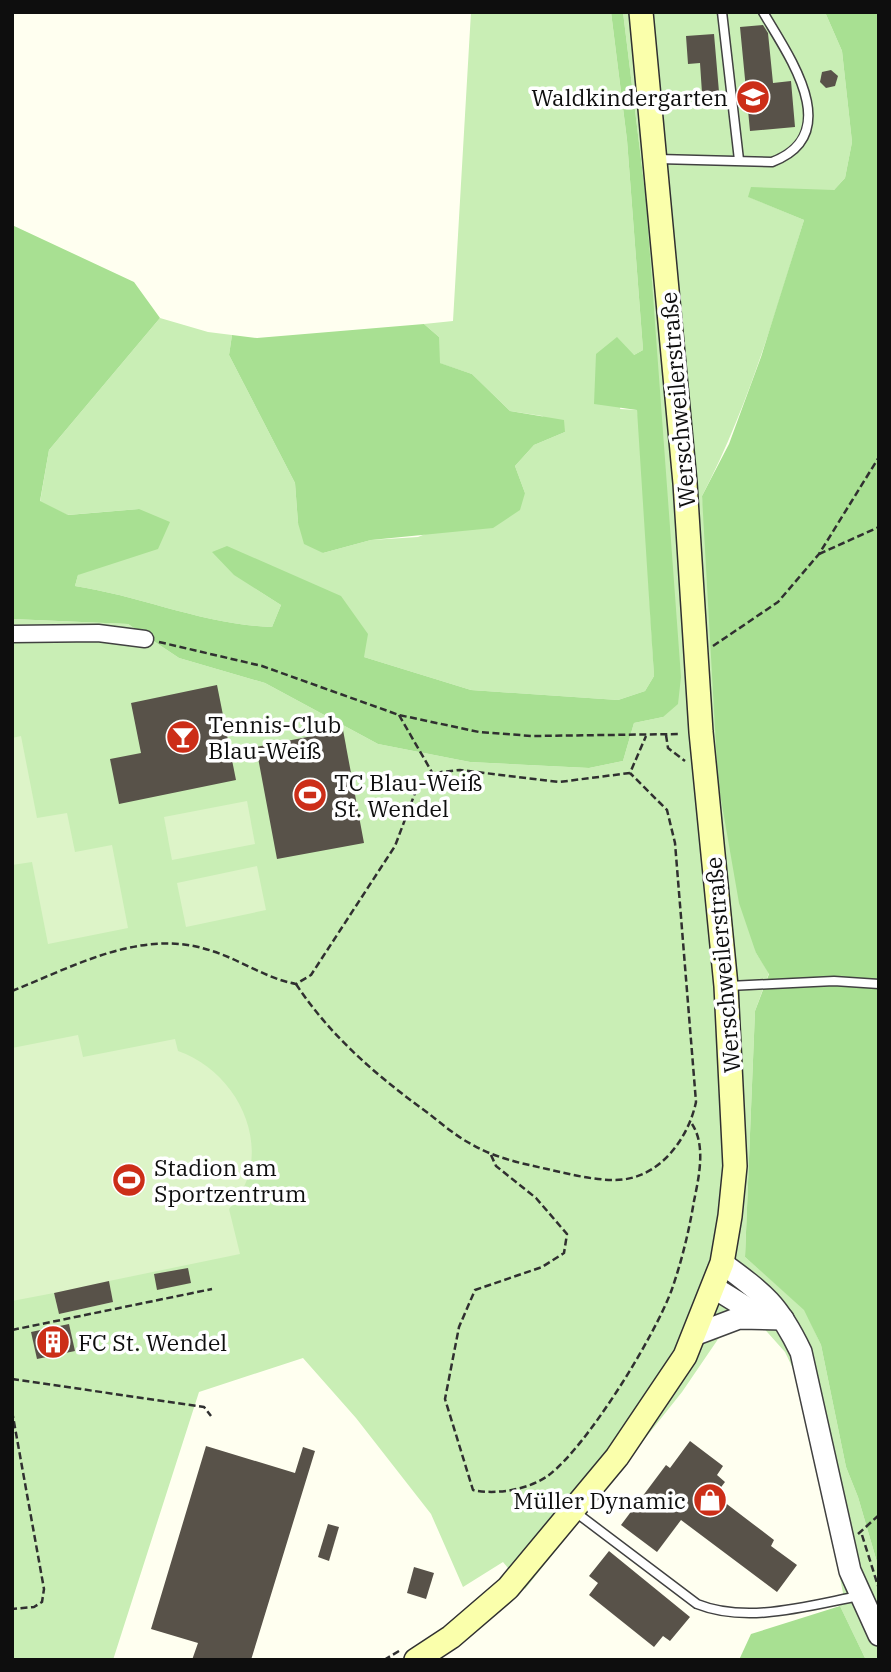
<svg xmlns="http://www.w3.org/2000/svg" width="891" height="1672" font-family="'IBM Plex Serif',serif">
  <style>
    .green { fill: #c9eeb5 }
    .forest { fill: #a8e092 }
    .pitch { fill: #ddf4c8 }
    .building { fill: #585249 }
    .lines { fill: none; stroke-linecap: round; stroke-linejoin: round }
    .service-casing { stroke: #414141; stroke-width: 11 }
    .minor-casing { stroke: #414141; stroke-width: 19 }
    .tertiary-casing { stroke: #414141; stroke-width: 24 }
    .secondary-casing { stroke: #303030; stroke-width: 26 }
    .path { stroke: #303030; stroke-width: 2.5; stroke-dasharray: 7 3.5; stroke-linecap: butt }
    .service { stroke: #fff; stroke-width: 8 }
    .minor { stroke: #fff; stroke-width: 16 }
    .tertiary { stroke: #fff; stroke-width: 21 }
    .secondary { stroke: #faffab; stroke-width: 23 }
    .labels { text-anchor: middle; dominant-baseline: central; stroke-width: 7; stroke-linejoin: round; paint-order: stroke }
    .poi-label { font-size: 23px; fill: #0e0e0e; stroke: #fff; text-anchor: start }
    .street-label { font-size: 23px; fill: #0e0e0e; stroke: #fff }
  </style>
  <rect width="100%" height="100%" fill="#fffff0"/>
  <!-- green -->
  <g class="green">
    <path d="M471 12H611L627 140 643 350 634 355 620 409 637 410 640 426 654 676 645 691 618 700 471 690 364 657 234 575 281 605 272 627C205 625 141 596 75 586L78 575 139 509 67 515 40 502 49 450 160 318 208 332 232 335 229 355 295 483 298 523 323 553 371 540 418 537 525 493 515 466 534 445 565 432 542 416 510 411 472 374 439 363V337L424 324 453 321Z"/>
    <path d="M623 12H825L842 51 852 142 845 178 834 190 749 197 804 220C775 314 748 408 702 496L756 953 769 973 755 1011 745 1257 805 1310 821 1345 846 1467 858 1497 879 1569V1660H866L840 1606 843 1593 802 1387 785 1352 760 1324 727 1326 682 1392 525 1589 503 1562 463 1587 431 1514 356 1418 303 1358 199 1392 113 1660H12V619L128 624 179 658 265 683 378 744 470 762 589 768 623 761 634 723 663 717 665 497 646 200Z"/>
  </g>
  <!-- forest -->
  <g class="forest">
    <path d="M611 12H623L646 200 681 677 678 704 663 717 634 723 623 761 589 768 470 762 378 744 265 683 179 658 128 624 12 619V225L134 282 160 318 49 450 40 501 68 515 139 509 170 522 158 549 78 575 75 586C141 596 205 625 272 627L281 605 234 575 212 552 227 546 341 596 368 634 364 657 471 690 618 700 645 691 654 676 637 410 594 404 596 354 617 337 634 355 643 350 627 140Z"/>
    <path d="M825 12H879V1569L858 1497 846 1467 821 1345 804 1310 745 1257 755 1011 769 974 756 953 739 903 718 782 702 496 729 444 761 357 804 220 748 197 751 187 834 190 845 178 852 142 842 51Z"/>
    <path d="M424 324 439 337 440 363 472 374 510 411 564 420 565 432 534 445 515 466 525 493 520 510 493 528 371 540 323 553 304 544 298 523 295 483 229 355 232 335 257 338Z"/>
    <path d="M840 1606 866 1660H739L751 1634Z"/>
  </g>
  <!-- pitch -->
  <g class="pitch">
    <path d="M21 736 37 818 67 813 75 852 112 845 128 928 48 944 32 862 12 865V738Z"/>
    <path d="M247 801 255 844 172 860 164 817Z"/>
    <path d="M257 866 266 910 186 927 177 883Z"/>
    <path d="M78 1035 83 1057 175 1039 178 1051C240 1072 279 1155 229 1209L240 1254 109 1281 113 1302 59 1314 54 1293 12 1301V1048Z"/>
  </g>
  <!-- building -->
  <g class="building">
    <path d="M763 25 768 33 773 83 791 81 795 127 750 131 740 27Z"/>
    <path d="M714 34 719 92 702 93 700 63 688 64 686 36Z"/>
    <path d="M831 70 838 76 835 86 826 88 820 82 822 72Z"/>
    <path d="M217 685 236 780 119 804 110 759 141 753 131 703Z"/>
    <path d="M343 730 364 843 277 859 256 747Z"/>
    <path d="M188 1268 191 1283 157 1290 154 1274Z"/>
    <path d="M109 1281 113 1302 59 1314 54 1293Z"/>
    <path d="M69 1324 75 1351 37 1359 31 1332Z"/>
    <path d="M690 1441 723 1466 717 1475 725 1482 715 1495 774 1540 771 1546 797 1565 777 1592 681 1520 657 1552 621 1525 666 1465 670 1468Z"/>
    <path d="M206 1446 295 1473 303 1447 315 1451 251 1660H192L198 1643 151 1629Z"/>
    <path d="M328 1524 339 1527 329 1561 318 1557Z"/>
    <path d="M609 1551 690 1617 670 1641 663 1636 654 1647 589 1595 598 1583 589 1576Z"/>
    <path d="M414 1567 434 1573 426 1599 407 1593Z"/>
  </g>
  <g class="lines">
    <!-- service casing -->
    <g class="service-casing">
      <g id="service">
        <path d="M722 12 739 160"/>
        <path d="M658 159 772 162C846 134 788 55 763 12"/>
        <path d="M729 986 834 981 879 984"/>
        <path d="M574 1511 697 1604C747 1624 807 1606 859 1596"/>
      </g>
    </g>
    <!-- minor casing -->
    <g class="minor-casing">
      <path id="minor" d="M12 634 98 633 145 639"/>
    </g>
    <!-- tertiary casing -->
    <g class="tertiary-casing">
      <g id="tertiary">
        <path d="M722 1263C764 1294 778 1304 801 1352L850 1571 879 1635"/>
        <path d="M713 1287 760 1316"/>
        <path d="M694 1335 739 1318 783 1319"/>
      </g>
    </g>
    <!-- secondary casing -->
    <g class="secondary-casing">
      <path id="secondary" d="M416 1660 451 1637 508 1588 617 1457 685 1356 722 1263 730 1216 735 1166 726 986 701 732 685 483 641 12"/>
    </g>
    <!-- path -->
    <g class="path">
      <path d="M819 554 879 527"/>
      <path d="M159 642 262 666 399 715 479 732 532 736 681 734"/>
      <path d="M713 646 778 602 819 554 879 457"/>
      <path d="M399 715 433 774"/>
      <path d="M666 735 668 748 685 761"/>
      <path d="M296 984C331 1037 377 1076 428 1113 442 1124 456 1136 471 1144 495 1158 520 1163 547 1169 569 1174 592 1180 615 1180 658 1180 688 1140 696 1102L675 843 667 810 630 773"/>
      <path d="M12 991C75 966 143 927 212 951 241 960 265 978 296 984L311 975 395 846 415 793 425 780 441 772 460 770 559 782 630 773 646 736"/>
      <path d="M491 1155 496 1166 536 1198 567 1234 564 1253 542 1267 475 1290 459 1327 445 1399 473 1490C495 1495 529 1490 549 1475 588 1445 655 1336 672 1289 682 1260 689 1231 694 1201 699 1177 706 1145 692 1124"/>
      <path d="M12 1330 212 1289"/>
      <path d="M12 1379 204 1407 211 1416"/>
      <path d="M12 1411 44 1589 42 1602 34 1607 12 1609"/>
      <path d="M858 1534 879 1515"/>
      <path d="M862 1535 878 1586"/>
      <path d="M384 1660 399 1651"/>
    </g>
    <!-- service -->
    <use href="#service" class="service"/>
    <!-- minor -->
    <use href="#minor" class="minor"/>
    <!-- tertiary -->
    <use href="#tertiary" class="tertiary"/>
    <!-- secondary -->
    <use href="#secondary" class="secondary"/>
  </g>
  <!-- icons -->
  <defs>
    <g id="school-disc" transform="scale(1.75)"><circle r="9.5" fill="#cc2e18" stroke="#fff"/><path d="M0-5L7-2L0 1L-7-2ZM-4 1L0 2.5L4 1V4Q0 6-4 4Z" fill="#fff"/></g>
    <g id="bar-disc" transform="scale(1.75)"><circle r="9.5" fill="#cc2e18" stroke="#fff"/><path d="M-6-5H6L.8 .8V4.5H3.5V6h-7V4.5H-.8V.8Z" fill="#fff"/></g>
    <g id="stadium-disc" transform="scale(1.75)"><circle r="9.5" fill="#cc2e18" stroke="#fff"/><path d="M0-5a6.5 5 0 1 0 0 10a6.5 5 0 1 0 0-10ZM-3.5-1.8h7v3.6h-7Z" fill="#fff"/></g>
    <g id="building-disc" transform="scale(1.75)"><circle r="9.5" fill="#cc2e18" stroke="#fff"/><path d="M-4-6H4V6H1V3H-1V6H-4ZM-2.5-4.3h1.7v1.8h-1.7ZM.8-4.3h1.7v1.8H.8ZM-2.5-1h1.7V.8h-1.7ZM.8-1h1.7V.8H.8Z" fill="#fff"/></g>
    <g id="shop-disc" transform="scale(1.75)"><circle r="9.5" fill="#cc2e18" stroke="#fff"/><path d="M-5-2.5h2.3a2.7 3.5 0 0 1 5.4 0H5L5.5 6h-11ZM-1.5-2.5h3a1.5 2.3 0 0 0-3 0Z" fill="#fff"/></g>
  </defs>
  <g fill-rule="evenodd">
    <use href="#school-disc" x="753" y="97"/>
    <use href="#bar-disc" x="183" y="737"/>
    <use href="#stadium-disc" x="310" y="795"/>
    <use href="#stadium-disc" x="129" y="1180"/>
    <use href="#building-disc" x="53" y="1342"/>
    <use href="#shop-disc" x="710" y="1500"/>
  </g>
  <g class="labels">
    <!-- poi labels -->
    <g class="poi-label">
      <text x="728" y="97" text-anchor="end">Waldkindergarten</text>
      <text x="208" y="724">Tennis-Club<tspan x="208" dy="26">Blau-Weiß</tspan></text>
      <text x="334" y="782">TC Blau-Weiß<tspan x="334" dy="26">St. Wendel</tspan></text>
      <text x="154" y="1167">Stadion am<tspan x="154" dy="26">Sportzentrum</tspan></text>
      <text x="78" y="1342">FC St. Wendel</text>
      <text x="686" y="1500" text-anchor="end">Müller Dynamic</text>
    </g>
    <!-- street labels -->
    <g class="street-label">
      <text transform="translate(677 400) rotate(-95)">Werschweilerstraße</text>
      <text transform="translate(722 965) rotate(-95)">Werschweilerstraße</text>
    </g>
  </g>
  <!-- border -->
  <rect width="891" height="1672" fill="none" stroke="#0e0e0e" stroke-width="28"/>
</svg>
